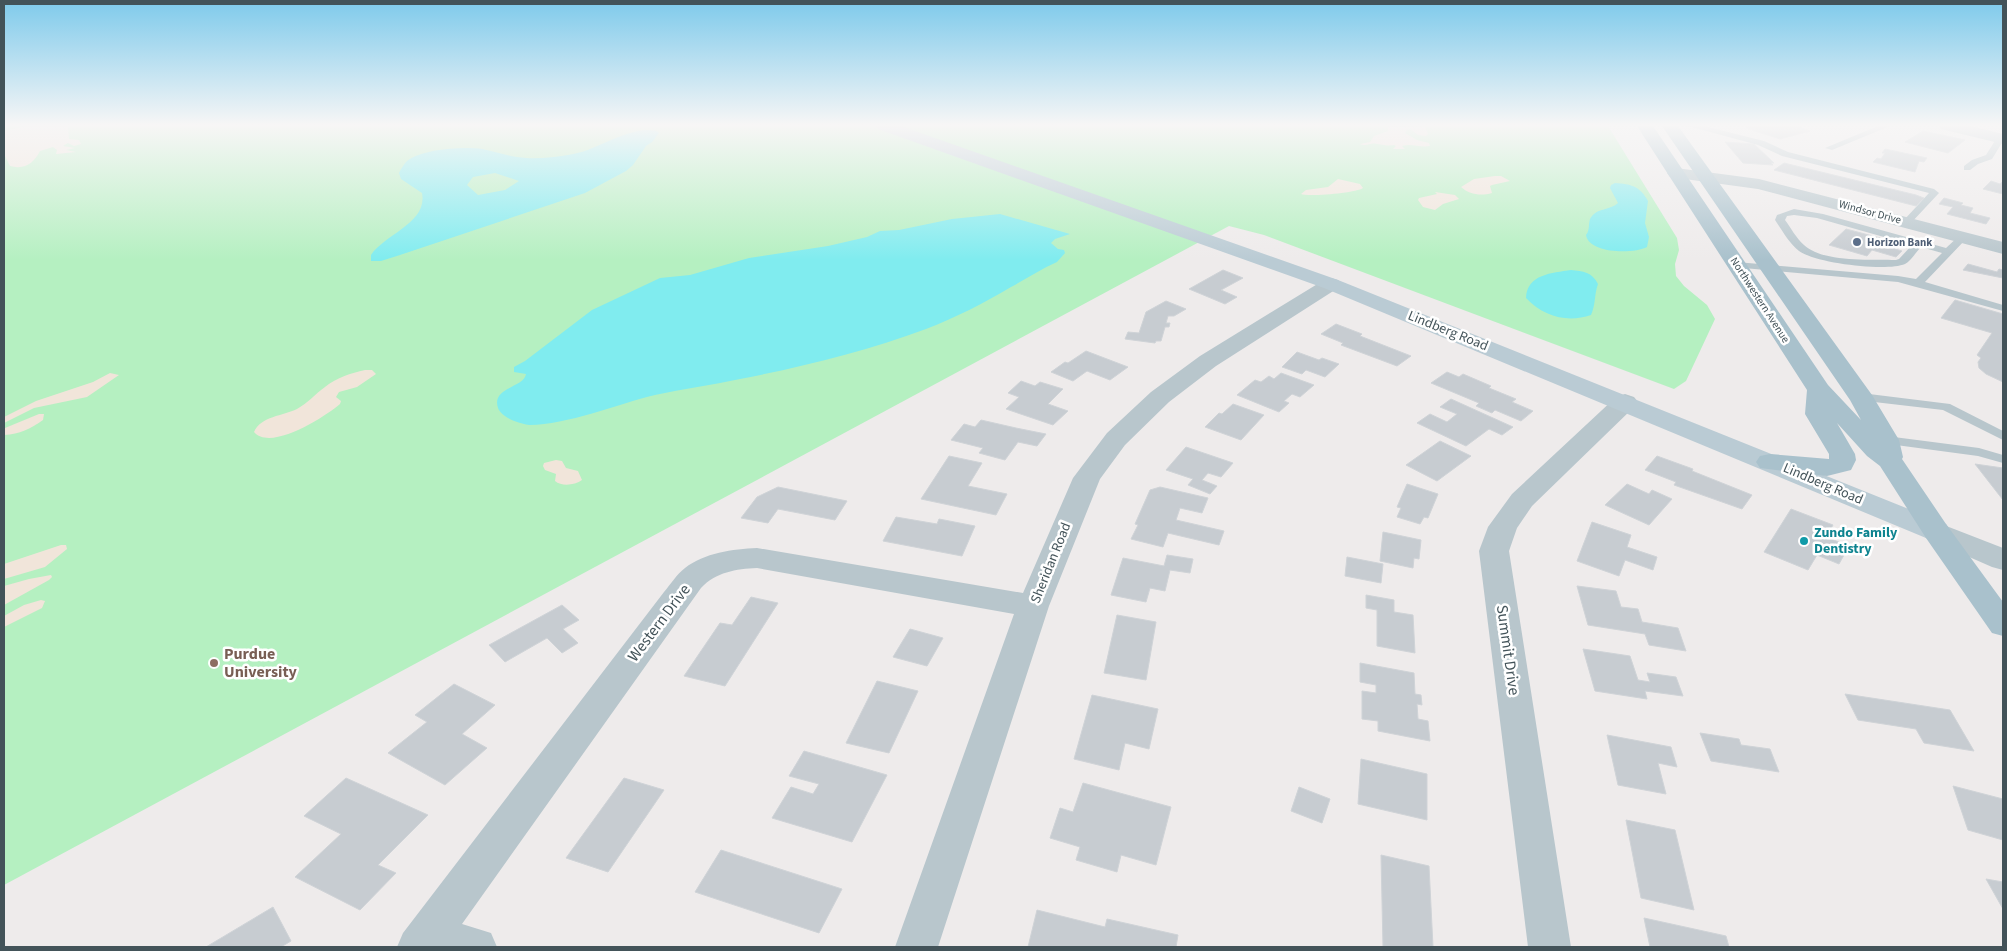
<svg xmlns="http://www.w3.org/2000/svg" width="2007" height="951" font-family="'Source Sans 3',sans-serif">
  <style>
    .green { fill: #b5f0c1 }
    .sand { fill: #f1e5da }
    .water { fill: #80ecef; fill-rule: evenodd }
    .building { fill: #c7ccd1; stroke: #cfd3d7 }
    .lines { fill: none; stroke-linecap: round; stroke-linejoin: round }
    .service { fill: #b8c6cc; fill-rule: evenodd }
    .minor { fill: #b8c6cc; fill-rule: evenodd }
    .tertiary { fill: #b8c6cc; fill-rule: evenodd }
    .secondary { fill: #bacbd4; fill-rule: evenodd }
    .primary { fill: #a9c1cc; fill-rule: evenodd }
    .service-dot { fill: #5c6f8a; stroke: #fff; stroke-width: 2 }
    .culture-dot { fill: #0f9aa8; stroke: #fff; stroke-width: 2 }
    .education-dot { fill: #8d6e63; stroke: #fff; stroke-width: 2 }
    .labels { text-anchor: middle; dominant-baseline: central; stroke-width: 5; stroke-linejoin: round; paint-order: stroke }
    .far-street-label { font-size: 11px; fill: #435359; stroke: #fff }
    .far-service-label { font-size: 11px; font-weight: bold; fill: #4e5e75; stroke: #fff; text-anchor: start }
    .street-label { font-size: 14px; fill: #435359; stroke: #fff }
    .culture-label { font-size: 14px; font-weight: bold; fill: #0d838f; stroke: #fff; text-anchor: start }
    .near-street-label { font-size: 16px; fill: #435359; stroke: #fff }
    .near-education-label { font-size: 16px; font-weight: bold; fill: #785e54; stroke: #fff; text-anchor: start }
  </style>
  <rect width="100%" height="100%" fill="#eeebeb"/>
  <!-- green -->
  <path class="green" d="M4 126H1608L1677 238 1679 250 1675 264 1676 276 1684 286 1707 305 1715 319 1686 381 1674 389 1264 235 1229 226 4 885Z"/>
  <!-- sand -->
  <g class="sand">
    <path d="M26 126H68L69 139 79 140 81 144 74 146 68 143 63 146 75 148 66 150 76 152 56 154 57 150 53 147 40 151C34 163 25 170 10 166L4 154V129L5 131Z"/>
    <path d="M1387 126 1425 127 1428 134 1426 136 1418 135 1410 129 1407 130 1405 133 1417 140 1429 143 1430 146C1420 148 1412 143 1402 146L1405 149H1393L1396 146 1394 145C1384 146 1386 145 1377 144 1370 142 1367 147 1360 144L1370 142 1374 136 1388 131Z"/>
    <path d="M1495 176H1501L1510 181 1492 185 1490 186 1492 193C1481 196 1470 195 1461 187L1474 179Z"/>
    <path d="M1338 179 1360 184 1363 188C1356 193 1308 197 1301 194L1306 190 1328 187Z"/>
    <path d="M1435 192 1455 195 1459 199 1443 204 1435 210 1423 207 1418 200 1419 198 1437 194Z"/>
    <path d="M365 370H372L376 374 357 387 339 392 336 397 341 401 340 404C326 416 271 452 254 432 261 416 283 416 297 409 308 403 315 394 325 387 336 378 351 373 365 370Z"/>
    <path d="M110 373 119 375 87 397 34 408 4 423V417L36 401 93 382Z"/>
    <path d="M39 414H44L43 420C30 429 20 434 4 435L5 428Z"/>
    <path d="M556 460 562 461 566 468 578 471 582 480C575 485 562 487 555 481L556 474 545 470 543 466 544 463Z"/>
    <path d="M61 545H66L67 549 45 567 4 579V564Z"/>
    <path d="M51 575 52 577 49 580 4 605V586L29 579Z"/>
    <path d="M41 600 45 601 42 608 4 627V616L24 605Z"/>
  </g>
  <!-- water -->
  <g class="water">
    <path d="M647 130 656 131 659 133 652 142 646 146 633 165 626 171 585 193 400 255 381 261H371V255C385 234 428 223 422 193L401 179 399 173C401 169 404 164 407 161 421 149 465 146 482 149 496 152 511 157 526 158 540 159 555 157 568 155 597 151 617 132 647 130ZM495 173 519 181 505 190 478 195 467 185 473 177Z"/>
    <path d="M1615 183C1631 184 1640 186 1648 201L1645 223 1649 237 1647 247C1634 254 1589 254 1586 235 1591 229 1587 221 1592 216 1598 208 1611 210 1618 203L1610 188 1611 185Z"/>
    <path d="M1000 214 1070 234 1055 239 1051 243 1058 249 1064 250 1065 253 1057 262C1041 269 1026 279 1011 287 984 303 955 318 926 329 867 351 802 367 740 379 712 385 683 389 655 395 618 404 566 425 530 425 520 424 502 418 498 408 491 387 524 388 526 374L514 372V367L525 361 592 310 660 278 690 275 749 258 828 246 867 237 880 231 899 230 952 219Z"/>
    <path d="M1571 270C1583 271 1592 272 1598 284 1594 295 1596 304 1591 315 1568 323 1544 317 1526 298 1527 274 1552 273 1571 270Z"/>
  </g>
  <!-- building -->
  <g class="building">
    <path d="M1752 126H1796L1810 131 1780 139 1746 128Z"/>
    <path d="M1923 131 1965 140 1948 153 1905 142Z"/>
    <path d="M1725 142 1754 144 1774 163H1771L1773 165 1743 163Z"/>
    <path d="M1885 149 1927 158 1924 162 1919 161 1915 172 1873 162 1877 158 1881 159 1885 153H1882Z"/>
    <path d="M1784 163 1916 195 1924 198 1916 206 1774 170Z"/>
    <path d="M1991 181 2000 184 2003 181V194L1983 189Z"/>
    <path d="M1944 198 1963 203 1961 205 1973 208 1970 213 1990 218 1986 224 1947 214 1953 207 1939 204Z"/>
    <path d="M1846 229 1884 239 1878 244 1902 251 1896 257 1872 250 1867 256 1829 245Z"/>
    <path d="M1968 264 1997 272 1999 269 2003 270V278L1963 270Z"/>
    <path d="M1223 270 1243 278 1221 290 1237 297 1225 304 1189 289Z"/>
    <path d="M1955 300 2003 314V382L1986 374 1979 368 1978 362 1981 358 1977 355 1992 333 1941 318Z"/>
    <path d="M1166 301 1186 309 1174 316H1168L1166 323H1170L1169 327H1165L1161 341H1156L1155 343 1125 339 1128 332 1139 333 1146 312Z"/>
    <path d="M1336 324 1362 334 1360 336 1411 356 1397 366 1341 345 1343 343 1321 334Z"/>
    <path d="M1086 351 1128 367 1110 380 1087 371 1073 381 1051 372 1065 362 1068 363Z"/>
    <path d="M1297 352 1319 360 1322 358 1339 364 1325 377 1306 370 1302 374 1282 367Z"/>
    <path d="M1447 372 1459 377 1463 374 1491 386 1489 388 1516 399 1512 402 1533 411 1521 421 1495 410 1492 413 1476 406 1479 403 1431 383Z"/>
    <path d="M1281 373 1314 385 1300 397 1292 394 1284 401 1289 403 1279 412 1237 395 1255 380 1261 382 1269 376 1274 379Z"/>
    <path d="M1021 381 1035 386 1040 382 1063 389 1048 404 1068 411 1053 425 1006 409 1019 397 1008 393Z"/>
    <path d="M1451 399 1513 427 1502 435 1489 429 1466 446 1417 423 1430 414 1447 422 1457 414 1440 407Z"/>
    <path d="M1233 404 1264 415 1241 440 1205 427 1219 413 1222 414Z"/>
    <path d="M981 420 1016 428 1046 434 1037 446 1018 442 1005 460 979 453 983 448 951 440 964 424 975 427Z"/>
    <path d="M1440 441 1471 456 1437 481 1406 465Z"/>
    <path d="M1186 447 1233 463 1221 477 1208 473 1202 480 1217 486 1210 494 1188 485 1193 479 1166 470Z"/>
    <path d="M949 456 982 463 968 486 1007 494 996 515 921 499Z"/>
    <path d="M1657 456 1693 469 1692 471 1752 495 1742 509 1674 485 1676 482 1645 470Z"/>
    <path d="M1975 464 2003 468V500Z"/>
    <path d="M1407 484 1438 494 1428 518 1424 517 1420 524 1397 517 1401 508 1397 507Z"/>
    <path d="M1627 484 1649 494 1652 490 1672 499 1649 525 1605 505Z"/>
    <path d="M778 487 847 501 835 520 778 509 768 523 741 518 757 497Z"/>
    <path d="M1160 487 1208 498 1202 513 1180 508 1176 520 1224 531 1219 545 1168 533 1163 547 1131 539 1138 525 1135 524 1150 490Z"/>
    <path d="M1791 509 1833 525 1826 537 1849 546 1839 564 1817 555 1808 570 1764 552Z"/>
    <path d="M896 517 937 524 939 519 975 526 962 556 883 541Z"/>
    <path d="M1592 522 1631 535 1627 547 1657 557 1653 570 1625 560 1619 576 1577 561Z"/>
    <path d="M1383 532 1421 540 1419 559 1414 558 1413 568 1380 561Z"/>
    <path d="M1167 555 1193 559 1190 573 1170 570 1165 591 1150 588 1146 602 1111 595 1123 558 1164 566Z"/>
    <path d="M1347 557 1383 564 1381 583 1345 576Z"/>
    <path d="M1577 586 1616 591 1621 607 1638 609 1642 622 1678 628 1686 651 1649 645 1645 634 1588 625Z"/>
    <path d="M1366 595 1394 600V612L1413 615 1415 653 1377 646V610L1366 608Z"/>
    <path d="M751 597 778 603 725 686 684 676 720 623 732 625Z"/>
    <path d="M562 605 579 620 563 629 578 643 562 653 547 638 505 662 489 645Z"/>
    <path d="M1117 615 1156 622 1146 680 1104 673Z"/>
    <path d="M910 629 943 638 927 666 893 657Z"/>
    <path d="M1583 649 1630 656 1638 680 1650 682 1647 673 1676 677 1683 696 1645 691 1647 699 1595 691Z"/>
    <path d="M1360 663 1414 673 1415 694 1421 695 1422 705 1417 704 1418 719 1428 721 1430 741 1378 731V721L1362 719V691L1376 693V685L1360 682Z"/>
    <path d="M877 681 918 691 889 753 846 743Z"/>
    <path d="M454 684 495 705 462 734 487 748 445 785 388 753 427 722 415 715Z"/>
    <path d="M1845 694 1950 710 1974 751 1924 743 1916 729 1858 720Z"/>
    <path d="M1092 695 1158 709 1149 749 1125 743 1119 770 1074 759Z"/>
    <path d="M1700 733 1739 739 1741 745 1770 749 1779 772 1711 761Z"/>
    <path d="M1607 735 1671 747 1677 767 1658 763 1666 794 1618 785Z"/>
    <path d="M804 751 887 775 852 842 772 818 791 787 813 794 819 784 789 776Z"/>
    <path d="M1361 759 1427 774V820L1358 804Z"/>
    <path d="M346 778 428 815 378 865 396 873 360 910 295 877 341 834 304 816Z"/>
    <path d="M624 778 664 790 608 872 566 858Z"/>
    <path d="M1083 783 1171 807 1156 865 1121 855 1117 872 1076 860 1080 847 1050 838 1060 808 1073 812Z"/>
    <path d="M1953 786 2003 799V840L1968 830Z"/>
    <path d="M1299 787 1330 799 1322 823 1291 811Z"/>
    <path d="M1626 820 1675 830 1694 910 1641 898Z"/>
    <path d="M721 850 842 889 819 933 695 892Z"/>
    <path d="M1381 855 1429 866 1433 947H1383Z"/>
    <path d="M1986 879 2003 882V909Z"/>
    <path d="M273 907 291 941 281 947H206Z"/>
    <path d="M1037 910 1105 927 1107 919 1178 935 1176 947H1028Z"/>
    <path d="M1644 918 1726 936 1729 947H1650Z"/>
  </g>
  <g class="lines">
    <!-- service -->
    <g class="service">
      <path d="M1688 126H1704L1764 141 1788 152 1934 189 1939 193 1910 224H1904V220L1929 193 1782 156 1758 145Z"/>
      <path d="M1878 126H1890L1832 150 1825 148Z"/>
      <path d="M1998 136H2003V141L1992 159 1978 164 1970 170H1964V166L1972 160 1986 155Z"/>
      <path d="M1794 209 1823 214 1946 248 1960 235H1966V239L1925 282 2003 305V311L1898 282 1732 267 1731 265 1732 263 1736 262 1898 276 1916 279 1942 253 1921 247C1916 252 1911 261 1905 264 1886 272 1815 263 1799 251 1789 243 1782 230 1775 220L1777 215ZM1794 215 1817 218 1912 245 1899 259 1896 260C1870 259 1824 263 1804 245 1796 238 1791 228 1785 220L1787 216Z"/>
      <path d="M1861 393 1950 404 2003 431V440L1943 410 1857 400 1855 397Z"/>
      <path d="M1886 436 1979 448 2003 455V463L1978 456 1881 443 1879 440Z"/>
    </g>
    <!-- minor -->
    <g class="minor">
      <path d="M1939 126H1970L2003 134V144L1941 129Z"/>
      <path d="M1676 168 1759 179 2003 242V254L1758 189 1670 177 1667 173 1670 169Z"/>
      <path d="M1331 278 1338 280 1342 284 1338 288 1216 366 1169 402 1125 445 1100 479 1049 606 938 947H895L1014 614 757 568C736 569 716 572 701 588L462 924 491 933 497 947H397L403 933 664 592C671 584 676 575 685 568 704 553 733 549 757 548L1023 593 1073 478 1107 433 1151 392 1200 356 1324 280Z"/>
      <path d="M1625 394 1634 397 1638 402 1634 407 1532 506 1517 528 1509 551 1571 947H1528L1479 551 1488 527 1512 494 1616 397Z"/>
    </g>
    <!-- tertiary -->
    <path class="tertiary" d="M1936 522 2003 548V570L1992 567 1926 538 1921 531 1926 524Z"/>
    <!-- secondary -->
    <path class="secondary" d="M876 126H901L1338 280 1946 524 1951 531 1946 538 1936 540 1926 538 1324 288 878 129Z"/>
    <!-- primary -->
    <path class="primary" d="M1637 126H1653L1828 385 1861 420 1850 400 1662 126H1678L1872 395 1899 440 1903 457 1902 459 1946 524 2003 602V636L1992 633 1926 538 1880 466 1867 456 1837 423 1855 454 1856 460 1851 470 1827 476 1760 468 1756 462 1760 456 1770 454 1829 459V454L1805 414 1807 390Z"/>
  </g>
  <!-- sky -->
  <linearGradient id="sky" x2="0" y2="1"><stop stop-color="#7ecaeb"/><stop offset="0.48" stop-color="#f7f6f6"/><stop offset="1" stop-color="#f7f6f6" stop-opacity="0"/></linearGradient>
  <rect width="2007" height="260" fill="url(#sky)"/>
  <!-- markers -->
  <circle class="service-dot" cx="1857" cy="242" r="5"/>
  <circle class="culture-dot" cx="1804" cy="541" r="5"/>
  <circle class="education-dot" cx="214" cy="663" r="5"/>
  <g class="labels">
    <!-- far-street labels -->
    <g class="far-street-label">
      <text transform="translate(1870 212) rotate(15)">Windsor Drive</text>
      <text transform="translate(1760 300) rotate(57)">Northwestern Avenue</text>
    </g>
    <!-- far-service labels -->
    <g class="far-service-label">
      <text x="1867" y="242">Horizon Bank</text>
    </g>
    <!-- street labels -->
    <g class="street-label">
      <text transform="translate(1448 331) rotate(22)">Lindberg Road</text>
      <text transform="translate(1823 484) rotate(23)">Lindberg Road</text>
      <text transform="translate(1051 563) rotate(-68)">Sheridan Road</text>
    </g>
    <!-- culture labels -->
    <g class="culture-label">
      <text x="1814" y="533">Zundo Family<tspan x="1814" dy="16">Dentistry</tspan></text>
    </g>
    <!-- near-street labels -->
    <g class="near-street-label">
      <text transform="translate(659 623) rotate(-53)">Western Drive</text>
      <text transform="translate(1508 650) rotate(82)">Summit Drive</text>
    </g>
    <!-- near-education labels -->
    <g class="near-education-label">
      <text x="224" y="654">Purdue<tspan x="224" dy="18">University</tspan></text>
    </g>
  </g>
  <!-- border -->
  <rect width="2007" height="951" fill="none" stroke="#435359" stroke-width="10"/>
</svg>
